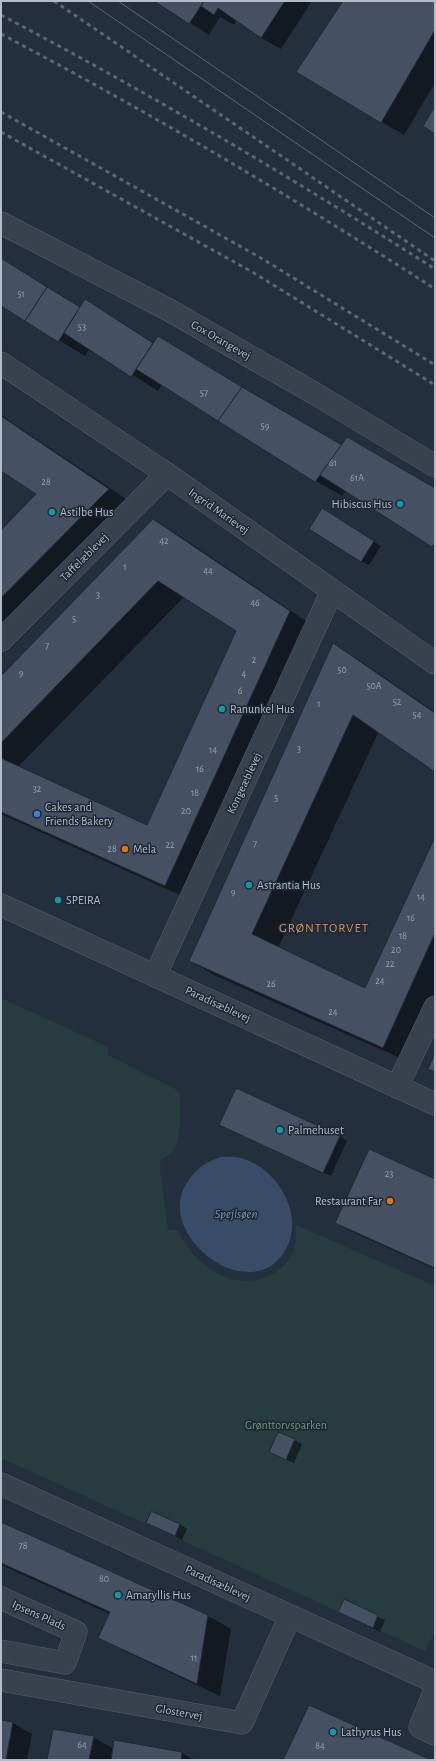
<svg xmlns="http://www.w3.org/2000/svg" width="436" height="1761" font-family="'Alegreya Sans',sans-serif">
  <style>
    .green { fill: #263c3f }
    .water { fill: #394c67 }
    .shadow { fill: #0007; fill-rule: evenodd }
    .building { fill: #455162; stroke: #1f2835 }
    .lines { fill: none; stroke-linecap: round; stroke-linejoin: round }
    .pedestrian-casing { stroke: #565f6c; stroke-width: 23 }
    .minor-casing { stroke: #565f6c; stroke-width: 23 }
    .pedestrian { stroke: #38414e; stroke-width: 22 }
    .minor { stroke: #38414e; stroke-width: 22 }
    .tram { stroke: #5a6575; stroke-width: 1 }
    .rail { stroke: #5a6575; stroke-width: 3; stroke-dasharray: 4 4; stroke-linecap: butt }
    .culture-dot { fill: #0f9aa8; stroke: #1d2633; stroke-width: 1.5 }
    .shop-dot { fill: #3f7fe0; stroke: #1d2633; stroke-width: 1.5 }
    .food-dot { fill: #e8710a; stroke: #1d2633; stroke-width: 1.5 }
    .labels { text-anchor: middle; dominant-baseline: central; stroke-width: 3; stroke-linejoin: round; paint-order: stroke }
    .number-label { font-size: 10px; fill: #98a1af }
    .street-label { font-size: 12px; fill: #b4bcc9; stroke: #1d2633 }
    .poi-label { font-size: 12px; fill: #b4bcc9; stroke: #1d2633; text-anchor: start }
    .park-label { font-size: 12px; fill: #6b9a76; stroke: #1d2633 }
    .neighbourhood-label { font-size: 13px; letter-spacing: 1px; fill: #d59563; stroke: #1d2633 }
    .water-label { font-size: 13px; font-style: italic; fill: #7c92b1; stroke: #1d2633 }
  </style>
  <rect width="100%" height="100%" fill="#242f3e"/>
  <!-- green -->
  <path class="green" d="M1 998 108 1047V1055L175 1089 180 1095V1125L177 1143 172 1153 161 1160 160 1168 168 1230H178C192 1265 236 1295 272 1274 282 1269 290 1260 294 1249 296 1241 296 1233 296 1225L435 1286V1631L425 1651 1 1458Z"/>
  <!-- water -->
  <path class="water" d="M220 1157C228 1157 236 1156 244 1159 280 1171 307 1219 283 1254 246 1307 150 1231 189 1180 197 1168 206 1162 220 1157Z"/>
  <!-- shadow -->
  <g class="shadow">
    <path d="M156 1H312L281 49 261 38 237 20 234 25 220 17 209 35Z"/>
    <path d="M344 1H435V83L404 135 382 122Z"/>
    <path d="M1 258 81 308 86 301 154 343 226 379 342 446 435 489V548L346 490 342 496 316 481 162 384 158 391 90 348 85 356 1 305Z"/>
    <path d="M1 415 135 505 1 640V532L38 494 1 470Z"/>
    <path d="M330 513 381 546 369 565 361 561Z"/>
    <path d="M153 520 180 536 315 627 191 900 1 814V677ZM184 597 237 631 147 826 18 767Z"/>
    <path d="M333 645 359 660 435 712V771L379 731 278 948 366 989 435 839V1005L409 1062 216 976 190 961Z"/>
    <path d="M220 1125 340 1136 347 1141 331 1176Z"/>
    <path d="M435 1180V1269L350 1231 336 1222Z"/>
    <path d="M279 1433 302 1444 294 1463 278 1456Z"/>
    <path d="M1 1523 208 1616 231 1629 220 1696 122 1650 100 1637 110 1614 1 1565Z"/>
    <path d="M147 1523 180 1524 187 1529 182 1540Z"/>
    <path d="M344 1601 385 1620 380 1632 347 1616Z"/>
    <path d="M1 1721 13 1723 32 1734 27 1760H1Z"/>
    <path d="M93 1737 114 1749 182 1753 194 1760H48Z"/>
  </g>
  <!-- building -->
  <g class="building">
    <path d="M154 1H204L189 24Z"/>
    <path d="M204 1H285L261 38 218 8 214 15 201 6Z"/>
    <path d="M343 1H435V30L381 123 296 72Z"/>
    <path d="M435 106V134L423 126Z"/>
    <path d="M1 258 47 287 25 321 1 306Z"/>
    <path d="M47 287 80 307 58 342 25 321Z"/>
    <path d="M85 299 153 343 131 377 64 333Z"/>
    <path d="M158 336 242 387 218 421 136 369Z"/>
    <path d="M242 387 342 445 315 482 218 421Z"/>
    <path d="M1 416 109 489 1 598V530L36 494 1 471Z"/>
    <path d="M347 437 435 488V543L432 547 320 475Z"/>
    <path d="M322 508 374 541 361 562 309 529Z"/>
    <path d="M153 519 290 611 165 886 1 812V758L147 825 236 631 158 581 1 743V676Z"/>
    <path d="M333 643 435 713V772L353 715 252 934 365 988 435 837V933L383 1048 189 961Z"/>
    <path d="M435 1053V1072L428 1069Z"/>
    <path d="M236 1088 340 1136 323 1173 219 1125Z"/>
    <path d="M369 1149 435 1179V1268L335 1223Z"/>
    <path d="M278 1432 295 1439 286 1460 269 1452Z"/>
    <path d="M151 1511 180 1524 175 1536 146 1523Z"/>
    <path d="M1 1522 208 1615 197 1684 98 1638 110 1612 1 1563Z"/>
    <path d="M344 1599 378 1615 373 1628 338 1612Z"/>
    <path d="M309 1705 431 1760H283Z"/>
    <path d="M1 1720 13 1722 6 1760H1Z"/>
    <path d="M53 1729 94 1736 89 1760H47Z"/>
    <path d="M114 1740 182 1752 181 1760H111Z"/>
  </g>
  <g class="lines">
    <!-- pedestrian casing -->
    <g class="pedestrian-casing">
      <path id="pedestrian" d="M1 1598 76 1632 65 1663 1 1651"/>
    </g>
    <!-- minor casing -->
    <g class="minor-casing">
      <g id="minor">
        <path d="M1 223 167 309 319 396 435 466"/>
        <path d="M1 363 167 474 435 663"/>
        <path d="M1 640 167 474"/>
        <path d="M1 905 435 1104"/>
        <path d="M155 976 332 591"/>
        <path d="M397 1087 435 1007"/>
        <path d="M1 1484 435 1682"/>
        <path d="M1 1680 242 1723 290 1616"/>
        <path d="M435 1690 420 1727 435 1734"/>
      </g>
    </g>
    <!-- pedestrian -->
    <use href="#pedestrian" class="pedestrian"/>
    <!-- minor -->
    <use href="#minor" class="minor"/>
    <!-- tram -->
    <g class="tram">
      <path d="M88 1 435 238"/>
      <path d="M118 1 435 218"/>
    </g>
    <!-- rail -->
    <g class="rail">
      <path d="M54 1 435 261"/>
      <path d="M1 15C149 93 294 179 435 269"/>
      <path d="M1 34C149 112 294 198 435 289"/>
      <path d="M1 112 261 258 435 365"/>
      <path d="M1 132 254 273 435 385"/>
    </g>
  </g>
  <!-- markers -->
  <g class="culture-dot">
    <circle cx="400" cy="504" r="4"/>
    <circle cx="52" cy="512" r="4"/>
    <circle cx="222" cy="709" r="4"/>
    <circle cx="249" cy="885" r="4"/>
    <circle cx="58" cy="900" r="4"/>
    <circle cx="280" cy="1130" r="4"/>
    <circle cx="118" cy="1595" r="4"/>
    <circle cx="333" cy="1732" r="4"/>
  </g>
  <circle class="shop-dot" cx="37" cy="814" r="4"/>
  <g class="food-dot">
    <circle cx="125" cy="849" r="4"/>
    <circle cx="390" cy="1201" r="4"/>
  </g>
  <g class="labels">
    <!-- number labels -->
    <g class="number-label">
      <text x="21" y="294">51</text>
      <text x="82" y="327">53</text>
      <text x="204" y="393">57</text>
      <text x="265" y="426">59</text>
      <text x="333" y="463">61</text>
      <text x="357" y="478">61A</text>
      <text x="46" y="482">28</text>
      <text x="164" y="541">42</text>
      <text x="125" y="567">1</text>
      <text x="208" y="571">44</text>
      <text x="98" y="595">3</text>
      <text x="255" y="603">46</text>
      <text x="74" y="619">5</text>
      <text x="47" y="646">7</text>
      <text x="254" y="660">2</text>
      <text x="342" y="670">50</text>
      <text x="21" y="673">9</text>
      <text x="244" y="674">4</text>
      <text x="374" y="686">50A</text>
      <text x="240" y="691">6</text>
      <text x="397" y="702">52</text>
      <text x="319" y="704">1</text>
      <text x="417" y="715">54</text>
      <text x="299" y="749">3</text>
      <text x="213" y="750">14</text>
      <text x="200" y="769">16</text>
      <text x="37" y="789">32</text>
      <text x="195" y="793">18</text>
      <text x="276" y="798">5</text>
      <text x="186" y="811">20</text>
      <text x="255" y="844">7</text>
      <text x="170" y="845">22</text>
      <text x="112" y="849">28</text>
      <text x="233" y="892">9</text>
      <text x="421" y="897">14</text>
      <text x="411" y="918">16</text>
      <text x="403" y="936">18</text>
      <text x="396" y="950">20</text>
      <text x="390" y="964">22</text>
      <text x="380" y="981">24</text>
      <text x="271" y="984">26</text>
      <text x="333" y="1012">24</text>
      <text x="389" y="1174">23</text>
      <text x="23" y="1546">78</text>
      <text x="104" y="1579">80</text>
      <text x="194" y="1658">11</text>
      <text x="82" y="1745">64</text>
      <text x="320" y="1746">84</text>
    </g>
    <!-- street labels -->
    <g class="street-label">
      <text transform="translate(221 340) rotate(30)">Cox Orangevej</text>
      <text transform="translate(219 511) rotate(35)">Ingrid Marievej</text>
      <text transform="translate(84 557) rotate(-45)">Taffelæblevej</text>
      <text transform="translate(244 783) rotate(-65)">Kongeæblevej</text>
      <text transform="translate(218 1004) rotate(25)">Paradisæblevej</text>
      <text transform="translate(218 1583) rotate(25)">Paradisæblevej</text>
      <text transform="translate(39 1615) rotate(24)">Ipsens Plads</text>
      <text transform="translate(179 1712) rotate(10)">Glostervej</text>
    </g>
    <!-- poi labels -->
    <g class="poi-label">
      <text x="392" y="504" text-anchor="end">Hibiscus Hus</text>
      <text x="60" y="512">Astilbe Hus</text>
      <text x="230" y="709">Ranunkel Hus</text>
      <text x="45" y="807">Cakes and<tspan x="45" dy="14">Friends Bakery</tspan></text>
      <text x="133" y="849">Mela</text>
      <text x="257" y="885">Astrantia Hus</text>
      <text x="66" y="900">SPEIRA</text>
      <text x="288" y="1130">Palmehuset</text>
      <text x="382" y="1201" text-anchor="end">Restaurant Far</text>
      <text x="126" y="1595">Amaryllis Hus</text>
      <text x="341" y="1732">Lathyrus Hus</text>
    </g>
    <!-- park labels -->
    <g class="park-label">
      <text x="286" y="1425">Grønttorvsparken</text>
    </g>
    <!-- neighbourhood labels -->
    <g class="neighbourhood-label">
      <text x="324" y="928">GRØNTTORVET</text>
    </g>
    <!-- water labels -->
    <g class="water-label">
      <text x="236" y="1214">Spejlsøen</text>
    </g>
  </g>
  <!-- border -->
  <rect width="436" height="1761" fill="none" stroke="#b4bcc9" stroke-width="4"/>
</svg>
